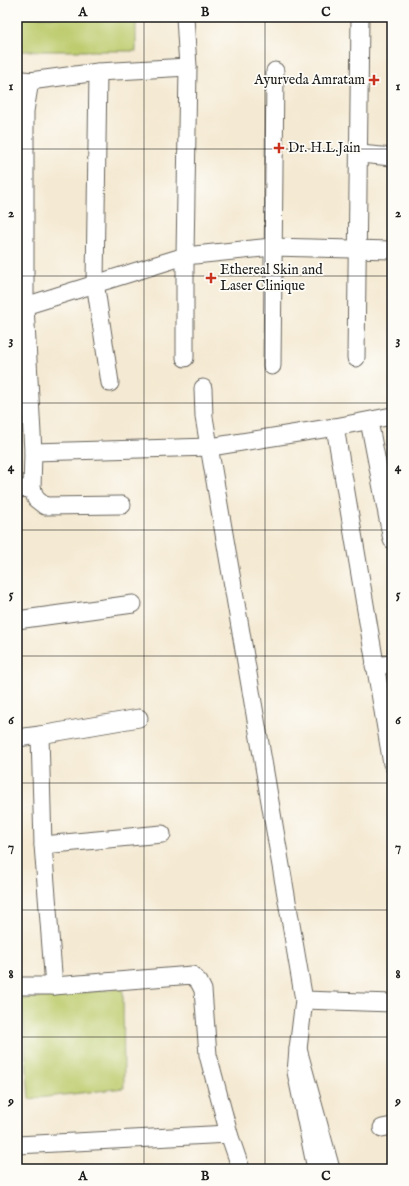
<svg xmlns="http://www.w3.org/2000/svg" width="409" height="1186" font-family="'IM FELL English',serif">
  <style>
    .green { fill: #becc6e; stroke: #6d7445 }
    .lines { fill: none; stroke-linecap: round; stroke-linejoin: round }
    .minor-casing { stroke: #68645c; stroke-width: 19 }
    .minor { stroke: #fff; stroke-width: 17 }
    .grid { fill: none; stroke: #1c1c1c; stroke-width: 1; stroke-opacity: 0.55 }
    .poi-dot { fill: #c8321e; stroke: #fdfcf7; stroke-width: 1.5 }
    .labels { text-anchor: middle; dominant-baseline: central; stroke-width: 3.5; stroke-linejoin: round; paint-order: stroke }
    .poi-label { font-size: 14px; fill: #1c1c1c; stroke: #fdfcf7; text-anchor: start }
    .neatline { fill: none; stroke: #1c1c1c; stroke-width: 1.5 }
    .grid-label { font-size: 13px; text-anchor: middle; font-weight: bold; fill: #1c1c1c }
  </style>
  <rect width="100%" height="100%" fill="#fdfcf7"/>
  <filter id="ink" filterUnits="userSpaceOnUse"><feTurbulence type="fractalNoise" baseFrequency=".025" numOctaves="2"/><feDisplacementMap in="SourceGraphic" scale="8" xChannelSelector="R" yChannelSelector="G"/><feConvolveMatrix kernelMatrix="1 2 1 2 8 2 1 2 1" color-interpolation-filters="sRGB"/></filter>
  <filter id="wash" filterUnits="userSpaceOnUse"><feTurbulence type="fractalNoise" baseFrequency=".012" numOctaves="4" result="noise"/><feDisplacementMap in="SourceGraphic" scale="16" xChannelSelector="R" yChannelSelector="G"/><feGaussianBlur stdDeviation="0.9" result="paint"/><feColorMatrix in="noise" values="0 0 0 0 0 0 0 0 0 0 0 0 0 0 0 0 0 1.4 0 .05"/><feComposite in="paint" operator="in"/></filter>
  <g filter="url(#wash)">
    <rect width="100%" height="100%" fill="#f4e9d2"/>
    <!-- green -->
    <g class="green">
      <rect x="17" y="17" width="119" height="34"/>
      <path d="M123 988 124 1088 29 1099 22 999Z"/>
    </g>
  </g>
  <g filter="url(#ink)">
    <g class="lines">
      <!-- minor casing -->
      <g class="minor-casing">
        <g id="minor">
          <path d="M98 72 95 282 110 383"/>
          <path d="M17 79 30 81 98 72 188 67"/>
          <path d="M360 154 392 157"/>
          <path d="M25 306V111L30 81"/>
          <path d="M185 358V256L272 247 392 250"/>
          <path d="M356 358 360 17"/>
          <path d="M272 366 275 71"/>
          <path d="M203 388 204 417 304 1000 298 1049"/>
          <path d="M369 421 392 540"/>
          <path d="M335 427 392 764"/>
          <path d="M33 452 211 447 335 427 392 416"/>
          <path d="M32 488 36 499 45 506 122 505"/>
          <path d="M17 489 32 488 33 452 25 306 185 256 188 67 185 17"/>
          <path d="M17 620 133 604"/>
          <path d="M374 666 392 664"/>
          <path d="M40 735 139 718"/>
          <path d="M17 738 40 735 43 845 54 986"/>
          <path d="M43 845 162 834"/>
          <path d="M17 986H54L192 975 199 982 203 990 208 1055 229 1134"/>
          <path d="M304 1000 392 1003"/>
          <path d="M382 1128 392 1126"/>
          <path d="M17 1145 229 1134 241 1169"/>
          <path d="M316 1169 296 1072 298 1049 331 1169"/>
        </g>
      </g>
      <!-- minor -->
      <use href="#minor" class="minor"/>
    </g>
  </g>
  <!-- grid -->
  <path class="grid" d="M144 17V1169M265 17V1169M17 149H392M17 276H392M17 403H392M17 530H392M17 656H392M17 783H392M17 910H392M17 1037H392"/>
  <!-- markers -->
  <g class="poi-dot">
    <path d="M372 74h4v4h4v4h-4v4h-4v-4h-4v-4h4z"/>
    <path d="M277 142h4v4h4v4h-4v4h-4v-4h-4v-4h4z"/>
    <path d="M209 272h4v4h4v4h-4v4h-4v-4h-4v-4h4z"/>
  </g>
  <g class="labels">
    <!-- poi labels -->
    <g class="poi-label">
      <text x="365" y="80" text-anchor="end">Ayurveda Amratam</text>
      <text x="288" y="148">Dr. H.L.Jain</text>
      <text x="220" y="270">Ethereal Skin and<tspan x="220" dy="16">Laser Clinique</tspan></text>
    </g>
  </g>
  <!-- margin -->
  <rect width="409" height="1186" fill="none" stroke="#fdfcf7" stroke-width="44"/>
  <rect x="22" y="22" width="365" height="1142" class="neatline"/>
  <g class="grid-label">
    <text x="83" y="16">A</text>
    <text x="205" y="16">B</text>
    <text x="326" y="16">C</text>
    <text x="11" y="90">1</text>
    <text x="398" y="90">1</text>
    <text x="11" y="217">2</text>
    <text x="398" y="217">2</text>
    <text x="11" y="344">3</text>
    <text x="398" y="344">3</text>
    <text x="11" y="471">4</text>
    <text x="398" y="471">4</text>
    <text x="11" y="598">5</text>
    <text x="398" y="598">5</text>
    <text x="11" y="724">6</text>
    <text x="398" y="724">6</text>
    <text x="11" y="851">7</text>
    <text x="398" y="851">7</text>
    <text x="11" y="978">8</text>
    <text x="398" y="978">8</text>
    <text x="11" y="1105">9</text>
    <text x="398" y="1105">9</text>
    <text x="83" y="1180">A</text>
    <text x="205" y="1180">B</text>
    <text x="326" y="1180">C</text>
  </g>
</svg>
